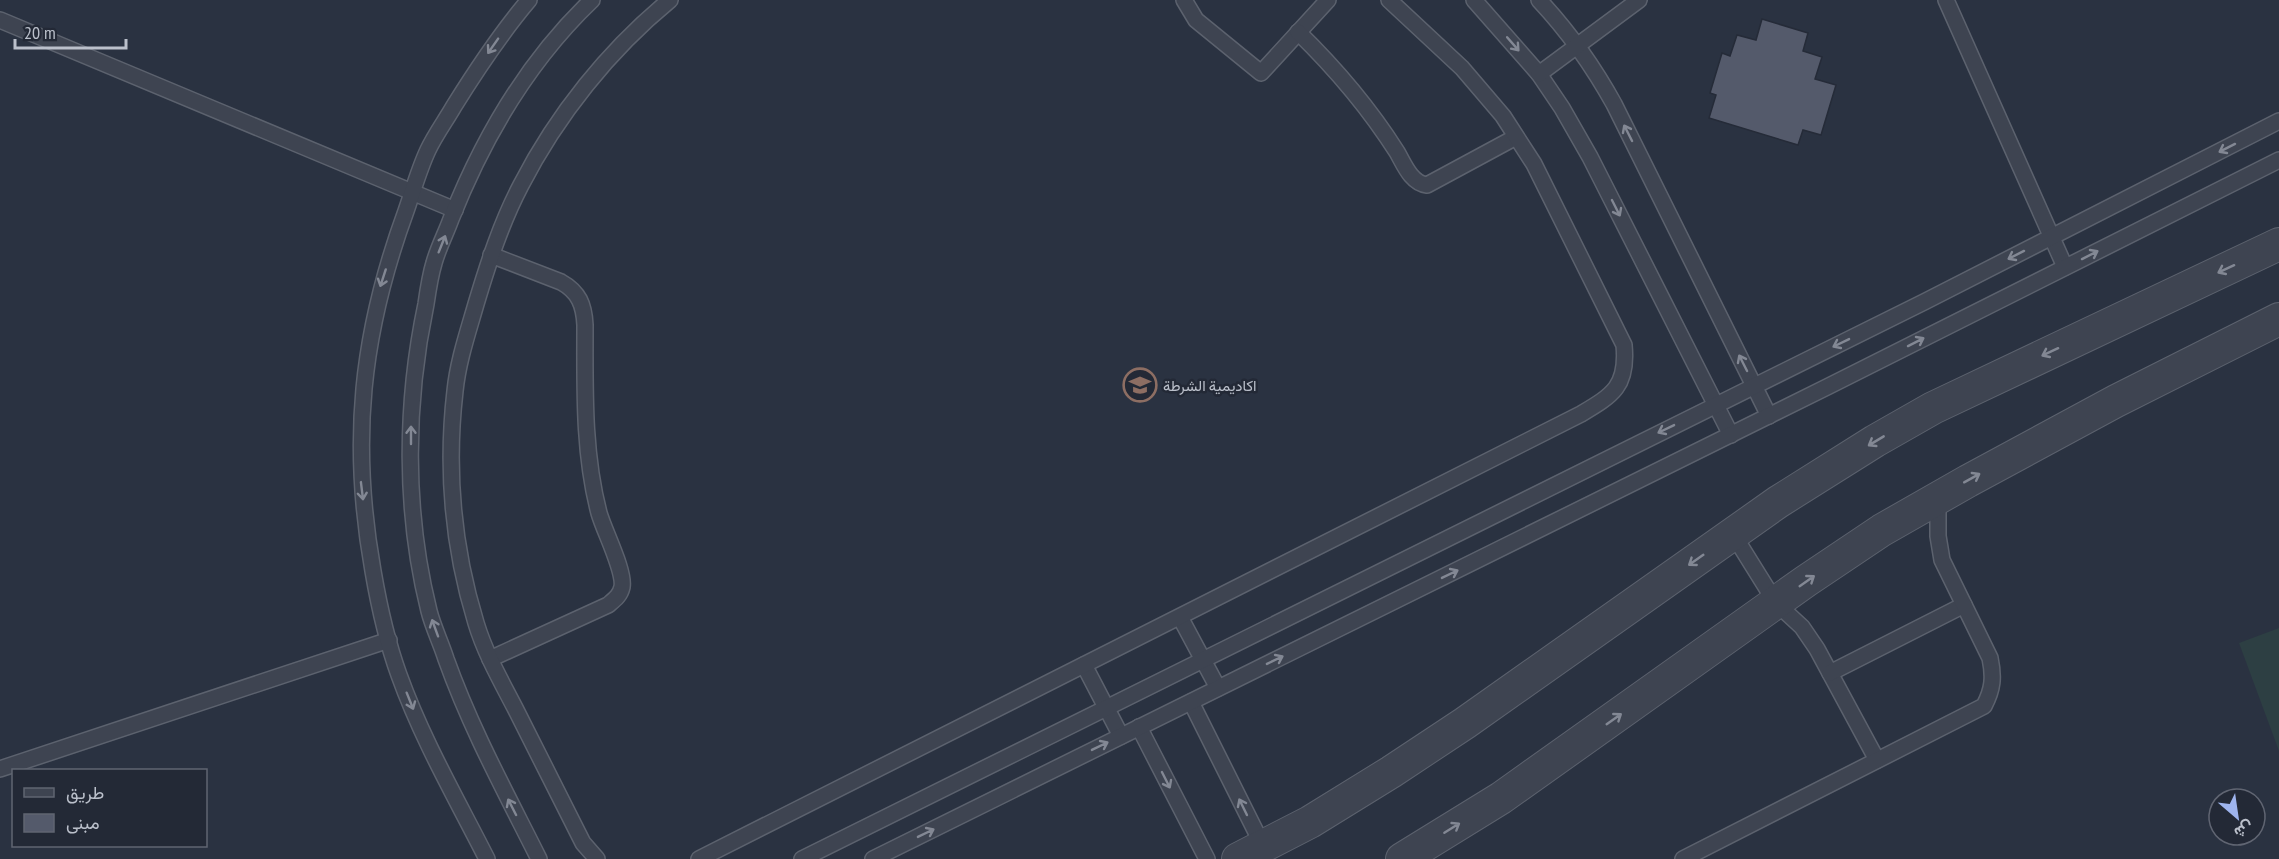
<svg xmlns="http://www.w3.org/2000/svg" width="2279" height="859" font-family="'PT Sans Narrow',Vazirmatn,sans-serif">
  <style>
    .green { fill: #2d3f43 }
    .building { fill: #545a6b; stroke: #252b38; stroke-width: 1.5 }
    .lines { fill: none; stroke-linecap: round; stroke-linejoin: round }
    .lane-casing { stroke: #5c626e; stroke-width: 18 }
    .street-casing { stroke: #5c626e; stroke-width: 34 }
    .lane { stroke: #3e4451; stroke-width: 15 }
    .street { stroke: #3e4451; stroke-width: 32 }
    .oneway { stroke: #838894 }
    .labels { text-anchor: middle; dominant-baseline: central; stroke-width: 5; stroke-linejoin: round; paint-order: stroke }
    .poi-label { font-size: 15px; fill: #bbc0cb; stroke: #232936; text-anchor: start }
  </style>
  <rect width="100%" height="100%" fill="#2a3241"/>
  <!-- green -->
  <path class="green" d="M2279 628V751L2239 643Z"/>
  <!-- building -->
  <path class="building" d="M1762 19 1808 33 1803 51 1822 57 1815 79 1836 85 1821 135 1803 130 1798 145 1709 118 1716 95 1710 93 1722 53 1730 56 1737 35 1756 40Z"/>
  <g class="lines">
    <!-- lane casing -->
    <g class="lane-casing">
      <g id="lane">
        <path d="M1184 0 1196 20 1261 73 1328 0"/>
        <path d="M1474 0 1539 74 1562 108 1590 157 1731 435"/>
        <path d="M1539 0C1569 32 1593 66 1614 104L1769 416"/>
        <path d="M1946 0 2065 267"/>
        <path d="M0 20 455 210"/>
        <path d="M1298 32C1335 68 1369 108 1397 152 1404 164 1411 183 1427 185L1516 137"/>
        <path d="M1539 74 1639 0"/>
        <path d="M1733 534 1776 603 1802 627 1817 649 1877 760"/>
        <path d="M1180 617 1218 688"/>
        <path d="M490 659 608 605C614 600 620 596 622 587 625 571 604 531 599 513 583 452 585 388 585 325 584 305 579 292 561 282L491 255"/>
        <path d="M1084 665 1121 736"/>
        <path d="M1830 673 1964 605"/>
        <path d="M1191 702 1264 848"/>
        <path d="M1139 727 1207 859"/>
        <path d="M0 769 389 640"/>
        <path d="M487 859C456 798 422 739 399 675 387 642 379 606 373 571 350 442 361 334 406 211 413 191 419 169 428 150 435 135 446 120 454 106 477 69 501 33 529 0"/>
        <path d="M539 859C506 793 471 729 446 659 441 643 433 627 429 611 404 511 405 404 426 304 428 290 430 276 434 263 438 248 446 233 451 219 483 138 529 60 592 0"/>
        <path d="M597 859 583 843C560 798 538 753 515 708 501 681 485 653 476 623 453 548 446 469 455 391 458 361 468 332 476 304 488 264 501 223 521 185 557 115 609 50 670 0"/>
        <path d="M699 859 1581 414C1613 395 1628 386 1624 345L1534 164 1503 116 1462 68 1389 0"/>
        <path d="M802 859 1924 302 2279 121"/>
        <path d="M873 859 1827 387 2279 160"/>
        <path d="M1683 859 1984 706C1993 689 1994 677 1990 658L1942 560 1938 536V498"/>
      </g>
    </g>
    <!-- street casing -->
    <g class="street-casing">
      <g id="street">
        <path d="M1238 859 1310 822 1391 772 1465 723 1778 502 1875 441 1933 408 2279 244"/>
        <path d="M1402 859 1501 798 1806 581 1882 530 1968 481 2116 401 2279 319"/>
      </g>
    </g>
    <!-- lane -->
    <use href="#lane" class="lane"/>
    <!-- street -->
    <use href="#street" class="street"/>
  </g>
  <!-- one-way arrows -->
  <defs><path id="oneway-shaft" d="M-6 0H5M1.5-3L5.5 0L1.5 3" fill="none" stroke-width="1.6" stroke-linecap="round" stroke-linejoin="round" transform="scale(1.5)"/></defs>
  <g class="oneway">
    <use href="#oneway-shaft" transform="translate(1513 44) rotate(49)"/>
    <use href="#oneway-shaft" transform="translate(493 46) rotate(125)"/>
    <use href="#oneway-shaft" transform="translate(1628 133) rotate(-117)"/>
    <use href="#oneway-shaft" transform="translate(2227 148) rotate(153)"/>
    <use href="#oneway-shaft" transform="translate(1616 208) rotate(63)"/>
    <use href="#oneway-shaft" transform="translate(442 244) rotate(-68)"/>
    <use href="#oneway-shaft" transform="translate(2016 255) rotate(153)"/>
    <use href="#oneway-shaft" transform="translate(2090 255) rotate(-27)"/>
    <use href="#oneway-shaft" transform="translate(2226 269) rotate(155)"/>
    <use href="#oneway-shaft" transform="translate(383 278) rotate(108)"/>
    <use href="#oneway-shaft" transform="translate(1916 342) rotate(-27)"/>
    <use href="#oneway-shaft" transform="translate(1841 343) rotate(154)"/>
    <use href="#oneway-shaft" transform="translate(2050 352) rotate(155)"/>
    <use href="#oneway-shaft" transform="translate(1743 363) rotate(-117)"/>
    <use href="#oneway-shaft" transform="translate(1666 429) rotate(154)"/>
    <use href="#oneway-shaft" transform="translate(411 435) rotate(-90)"/>
    <use href="#oneway-shaft" transform="translate(1876 441) rotate(149)"/>
    <use href="#oneway-shaft" transform="translate(1972 478) rotate(-29)"/>
    <use href="#oneway-shaft" transform="translate(362 491) rotate(83)"/>
    <use href="#oneway-shaft" transform="translate(1696 560) rotate(145)"/>
    <use href="#oneway-shaft" transform="translate(1450 574) rotate(-26)"/>
    <use href="#oneway-shaft" transform="translate(1807 581) rotate(-35)"/>
    <use href="#oneway-shaft" transform="translate(435 628) rotate(-110)"/>
    <use href="#oneway-shaft" transform="translate(1275 660) rotate(-26)"/>
    <use href="#oneway-shaft" transform="translate(410 701) rotate(68)"/>
    <use href="#oneway-shaft" transform="translate(1614 719) rotate(-35)"/>
    <use href="#oneway-shaft" transform="translate(1100 746) rotate(-26)"/>
    <use href="#oneway-shaft" transform="translate(1166 780) rotate(63)"/>
    <use href="#oneway-shaft" transform="translate(512 807) rotate(-117)"/>
    <use href="#oneway-shaft" transform="translate(1243 807) rotate(-116)"/>
    <use href="#oneway-shaft" transform="translate(1452 828) rotate(-32)"/>
    <use href="#oneway-shaft" transform="translate(926 833) rotate(-26)"/>
  </g>
  <!-- icons -->
  <defs>
    <g id="university-ring" transform="scale(1.725)"><circle r="9.5" fill="#232936" stroke="#8d6e63" stroke-width="1.5"/><path d="M0-5L7-2L0 1L-7-2ZM-4 1L0 2.5L4 1V4Q0 6-4 4Z" fill="#8d6e63"/></g>
  </defs>
  <g fill-rule="evenodd">
    <use href="#university-ring" x="1140" y="385"/>
  </g>
  <g class="labels">
    <!-- poi labels -->
    <g class="poi-label">
      <text x="1163" y="385">اكاديمية الشرطة</text>
    </g>
  </g>
  <!-- legend -->
  <rect x="12" y="769" width="195" height="78" fill="#232936" stroke="#606572" stroke-width="1.5"/>
  <rect x="24" y="788" width="30" height="9" fill="#3e4451" stroke="#606572" stroke-width="1.5"/>
  <text x="66" y="799" font-size="18" fill="#bbc0cb">طريق</text>
  <rect x="24" y="814" width="30" height="18" fill="#545a6b" stroke="#606572" stroke-width="1.5"/>
  <text x="66" y="829" font-size="18" fill="#bbc0cb">مبنى</text>
  <!-- north arrow -->
  <g transform="translate(2237 817) rotate(151)"><circle r="28" fill="#232936" stroke="#606572" stroke-width="1.5"/>
  <path d="M0-4.5L10 22L0 15L-10 22Z" fill="#9eb4ee"/>
  <text y="-9" font-size="16" font-weight="bold" text-anchor="middle" fill="#bbc0cb">ش</text>
  </g>
  <!-- scale -->
  <path d="M15 39v9h111v-9" fill="none" stroke="#bbc0cb" stroke-width="3"/>
  <text x="24" y="39" font-size="18" fill="#bbc0cb" stroke="#232936" stroke-width="4.5" paint-order="stroke">20 m</text>
</svg>
